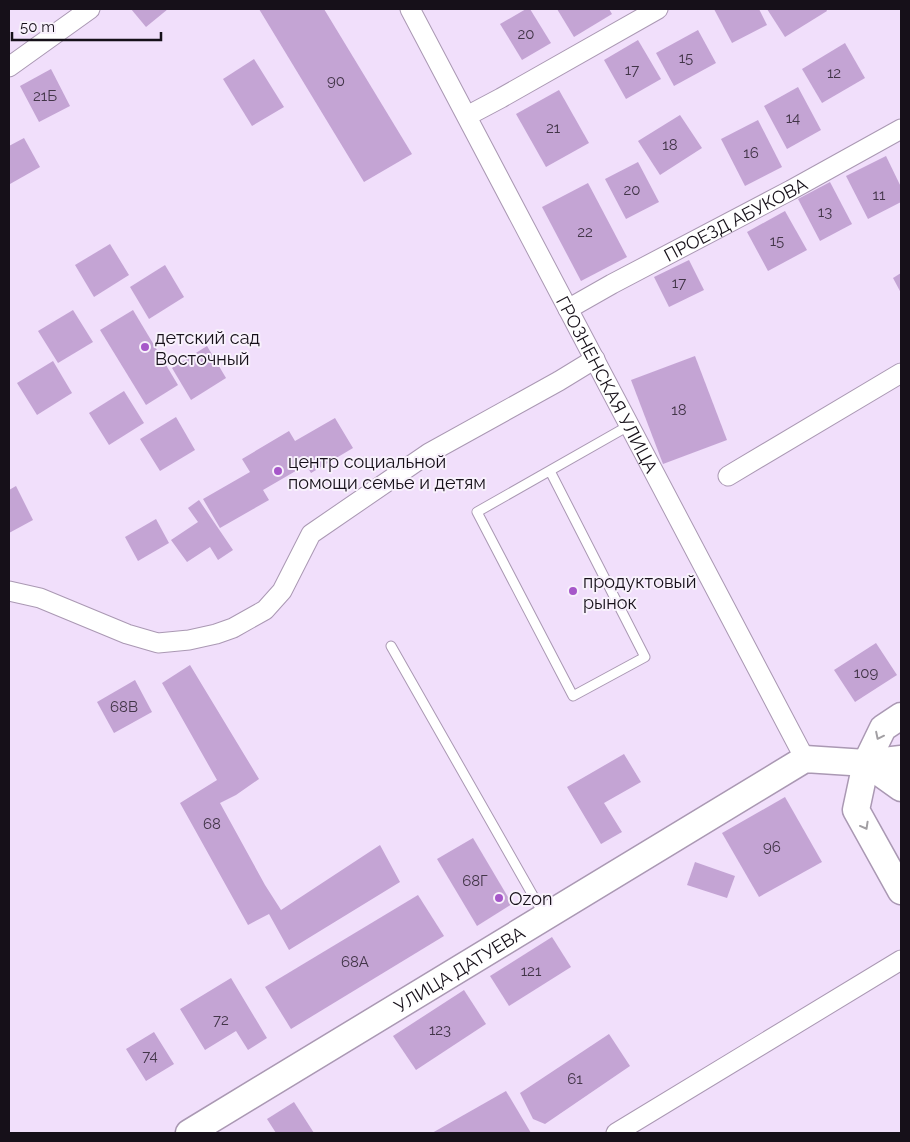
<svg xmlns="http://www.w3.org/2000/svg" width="910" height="1142" font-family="Raleway,sans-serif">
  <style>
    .building { fill: #c4a4d4 }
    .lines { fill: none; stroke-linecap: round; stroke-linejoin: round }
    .lane-casing { stroke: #aa98b3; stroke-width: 11 }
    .street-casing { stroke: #aa98b3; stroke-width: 21 }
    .secondary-casing { stroke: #aa98b3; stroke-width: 29 }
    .lane { stroke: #fff; stroke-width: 9 }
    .street { stroke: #fff; stroke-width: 19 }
    .secondary { stroke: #fff; stroke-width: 26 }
    .oneway { stroke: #a29fa3 }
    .poi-dot { fill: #a657c9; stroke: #f8f1fc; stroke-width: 2 }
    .labels { text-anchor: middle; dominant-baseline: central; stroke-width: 4; stroke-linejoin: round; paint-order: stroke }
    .number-label { font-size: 15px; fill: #423548 }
    .street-label { font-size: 18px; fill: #161019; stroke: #f8f1fc }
    .poi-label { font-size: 18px; fill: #161019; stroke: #f8f1fc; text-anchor: start }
  </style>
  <rect width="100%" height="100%" fill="#f1dffb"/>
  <!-- building -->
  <g class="building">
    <path d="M131 9H168L146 27Z"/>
    <path d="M259 9H324L412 154 364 182Z"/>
    <path d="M526 9H530L551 43 522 60 500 24Z"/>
    <path d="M557 9H609L612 14 574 37Z"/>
    <path d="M714 9H759L767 25 732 43Z"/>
    <path d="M767 9H826L827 11 785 37Z"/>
    <path d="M698 30 716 63 674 86 656 53Z"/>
    <path d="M638 40 661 79 626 99 604 60Z"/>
    <path d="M845 43 865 78 822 103 802 69Z"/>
    <path d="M254 59 284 107 252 126 223 79Z"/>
    <path d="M51 69 70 106 39 122 20 86Z"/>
    <path d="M798 87 821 130 787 149 764 106Z"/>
    <path d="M559 90 589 143 546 167 516 114Z"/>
    <path d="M680 115 702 148 660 175 638 141Z"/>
    <path d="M758 120 782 167 745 186 721 139Z"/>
    <path d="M24 138 40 167 10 184 9 182V146Z"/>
    <path d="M886 156 901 187V202L868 219 846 176Z"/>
    <path d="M638 162 659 202 626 219 605 179Z"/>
    <path d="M830 182 852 224 820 241 798 199Z"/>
    <path d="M588 183 627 257 581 281 542 207Z"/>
    <path d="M785 211 807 250 768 271 747 232Z"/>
    <path d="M110 244 129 275 94 297 75 265Z"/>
    <path d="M689 260 704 290 669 307 654 277Z"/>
    <path d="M165 265 184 297 149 319 130 287Z"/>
    <path d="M901 273V293L893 278Z"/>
    <path d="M73 310 93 342 58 363 38 331Z"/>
    <path d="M133 310 178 385 146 405 100 330Z"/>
    <path d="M207 346 226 378 191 400 172 368Z"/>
    <path d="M695 356 727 440 663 464 631 380Z"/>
    <path d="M53 361 72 393 37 415 17 383Z"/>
    <path d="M124 391 144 423 109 445 89 413Z"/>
    <path d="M176 417 195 450 160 471 140 439Z"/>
    <path d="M335 418 353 448 311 473 306 465 263 490 269 500 220 528 203 499 250 472 242 459 289 431 295 441Z"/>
    <path d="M16 486 33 520 9 533V490Z"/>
    <path d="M199 500 233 550 218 560 210 547 187 562 171 540 198 522 188 508Z"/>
    <path d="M156 519 169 543 138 561 125 537Z"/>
    <path d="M876 643 897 675 855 702 834 670Z"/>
    <path d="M190 665 259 779 236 795 220 803 265 885 281 910 380 845 400 882 289 950 269 914 248 925 180 803 217 780 162 683Z"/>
    <path d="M135 680 152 712 114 733 97 702Z"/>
    <path d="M624 754 641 782 604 803 622 832 601 844 567 787Z"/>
    <path d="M785 797 822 862 759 897 722 833Z"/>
    <path d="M473 838 512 904 477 926 437 859Z"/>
    <path d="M695 862 735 876 727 898 687 885Z"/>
    <path d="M418 895 444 936 291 1029 265 987Z"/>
    <path d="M552 937 571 967 509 1006 490 976Z"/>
    <path d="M231 978 267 1038 248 1050 236 1031 205 1050 180 1009Z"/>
    <path d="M464 990 486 1024 416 1070 393 1036Z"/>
    <path d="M154 1032 174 1064 146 1081 126 1049Z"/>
    <path d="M609 1034 630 1066 545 1124 533 1119 520 1093Z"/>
    <path d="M506 1091 531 1133H432Z"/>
    <path d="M294 1102 314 1133H276L267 1119Z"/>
  </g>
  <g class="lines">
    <!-- lane casing -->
    <g class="lane-casing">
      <g id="lane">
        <path d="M550 471 645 657 573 696 477 512 630 425"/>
        <path d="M391 646 544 915"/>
      </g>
    </g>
    <!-- street casing -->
    <g class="street-casing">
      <g id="street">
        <path id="s1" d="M410 9 805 759"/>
        <path d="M9 67 90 9"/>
        <path d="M467 116 501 98 658 9"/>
        <path id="s2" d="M568 309 612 284 791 190 901 129"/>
        <path d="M728 476 901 373"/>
        <path d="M9 591 40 598 127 634 158 643 189 640 216 634 233 628 265 610 282 591 311 534 429 453 559 381 595 359"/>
        <path d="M616 1133 901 960"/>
      </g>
    </g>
    <!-- secondary casing -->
    <g class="secondary-casing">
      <g id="secondary">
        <path d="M901 716 883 728 866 763 856 810 901 891"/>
        <path d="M866 763 901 788"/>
        <path id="s3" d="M189 1133 805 759 866 763 901 759"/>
      </g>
    </g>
    <!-- lane -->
    <use href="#lane" class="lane"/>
    <!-- street -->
    <use href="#street" class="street"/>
    <!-- secondary -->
    <use href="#secondary" class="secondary"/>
  </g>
  <!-- one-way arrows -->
  <defs><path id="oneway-chevron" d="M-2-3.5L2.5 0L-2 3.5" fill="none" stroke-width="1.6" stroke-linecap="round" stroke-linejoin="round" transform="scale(1.25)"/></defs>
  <g class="oneway">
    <use href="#oneway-chevron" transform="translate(879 736) rotate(116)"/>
    <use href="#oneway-chevron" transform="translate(865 826) rotate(61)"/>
  </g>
  <!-- markers -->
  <g class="poi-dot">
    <circle cx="145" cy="347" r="5"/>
    <circle cx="278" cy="471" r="5"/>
    <circle cx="573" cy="591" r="5"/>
    <circle cx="499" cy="898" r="5"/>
  </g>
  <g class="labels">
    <!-- number labels -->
    <g class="number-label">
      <text x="526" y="34">20</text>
      <text x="686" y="58">15</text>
      <text x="632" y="70">17</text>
      <text x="834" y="73">12</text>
      <text x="336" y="81">90</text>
      <text x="45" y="96">21Б</text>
      <text x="793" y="118">14</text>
      <text x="553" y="128">21</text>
      <text x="670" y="145">18</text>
      <text x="751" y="153">16</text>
      <text x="632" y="190">20</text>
      <text x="879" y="195">11</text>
      <text x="825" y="212">13</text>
      <text x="585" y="232">22</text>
      <text x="777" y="241">15</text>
      <text x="679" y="283">17</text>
      <text x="679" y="410">18</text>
      <text x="866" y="673">109</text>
      <text x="124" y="707">68В</text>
      <text x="212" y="824">68</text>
      <text x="772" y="847">96</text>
      <text x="475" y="881">68Г</text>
      <text x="355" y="962">68А</text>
      <text x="531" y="971">121</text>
      <text x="221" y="1020">72</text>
      <text x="440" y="1030">123</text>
      <text x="150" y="1056">74</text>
      <text x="575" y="1079">61</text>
    </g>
    <!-- street labels -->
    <g class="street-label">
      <text stroke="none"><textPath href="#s2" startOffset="190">ПРОЕЗД АБУКОВА</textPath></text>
      <text stroke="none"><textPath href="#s1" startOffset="424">ГРОЗНЕНСКАЯ УЛИЦА</textPath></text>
      <text stroke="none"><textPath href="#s3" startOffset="316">УЛИЦА ДАТУЕВА</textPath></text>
    </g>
    <!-- poi labels -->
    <g class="poi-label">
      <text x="155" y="337">детский сад<tspan x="155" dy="21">Восточный</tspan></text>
      <text x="288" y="461">центр социальной<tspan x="288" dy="21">помощи семье и детям</tspan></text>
      <text x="583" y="581">продуктовый<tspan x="583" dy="21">рынок</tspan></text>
      <text x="509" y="898">Ozon</text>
    </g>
  </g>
  <!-- border -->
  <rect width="910" height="1142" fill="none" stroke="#161019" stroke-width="20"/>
  <!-- scale -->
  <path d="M12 32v8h149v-8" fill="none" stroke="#161019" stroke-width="2.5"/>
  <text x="20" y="32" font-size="15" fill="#161019" stroke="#f8f1fc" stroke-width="4" paint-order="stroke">50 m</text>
</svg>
